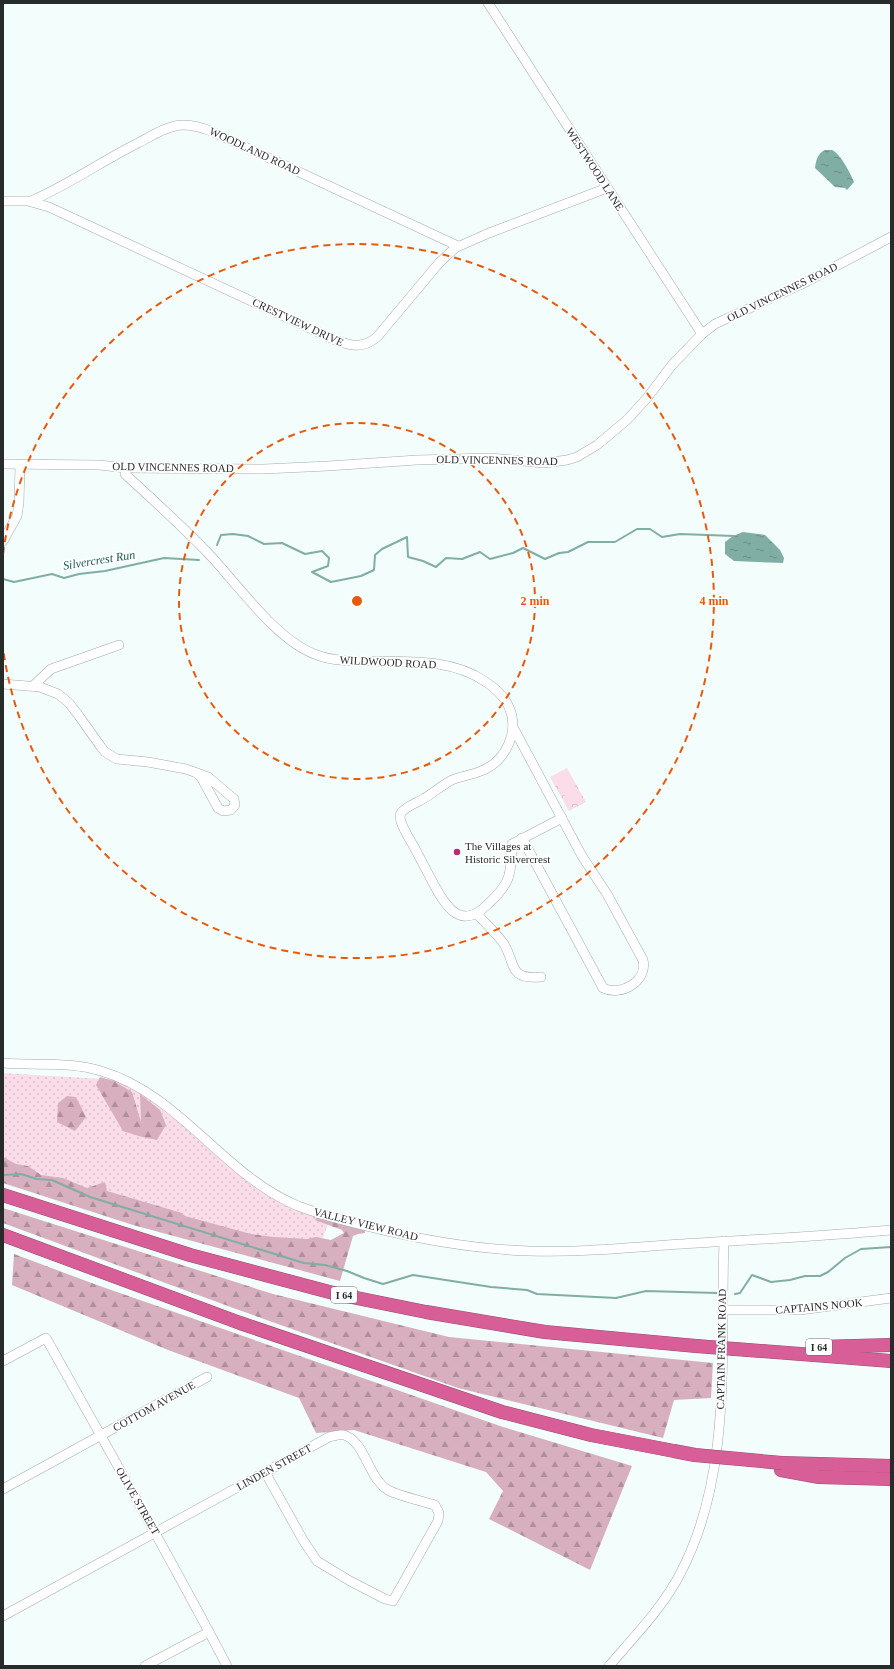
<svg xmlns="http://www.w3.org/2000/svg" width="894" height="1669" font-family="'Times New Roman',serif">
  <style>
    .grass { fill: url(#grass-dots) }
    .forest { fill: url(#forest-firs) }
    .park { fill: url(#park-crowns) }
    .pitch { fill: #fadde8 }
    .water { fill: url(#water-ripples) }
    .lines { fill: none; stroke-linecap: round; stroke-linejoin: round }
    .stream { stroke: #80aea5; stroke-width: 2 }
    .minor-casing { stroke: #a3acaa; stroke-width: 10 }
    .highway-casing { stroke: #9a4c71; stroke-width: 14 }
    .minor { stroke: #fff; stroke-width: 9 }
    .highway { stroke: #d85e97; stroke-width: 13 }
    .highway-bridge-casing { stroke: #9a4c71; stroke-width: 14; stroke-linecap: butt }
    .highway-bridge { stroke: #d85e97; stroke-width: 13 }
    .ring { fill: none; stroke: #e8590c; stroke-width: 2; stroke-dasharray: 7 5 }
    .poi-dot { fill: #b42f74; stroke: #fff; stroke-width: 1.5 }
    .labels { text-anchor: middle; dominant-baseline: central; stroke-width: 3.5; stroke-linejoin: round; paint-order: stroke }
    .shield { fill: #fff; stroke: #686b6a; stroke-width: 1 }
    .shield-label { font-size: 10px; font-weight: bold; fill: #272b2a }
    .street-label { font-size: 11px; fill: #272b2a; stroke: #fff }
    .poi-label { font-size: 11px; fill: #272b2a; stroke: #fff; text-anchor: start }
    .water-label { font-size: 12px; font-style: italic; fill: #14554c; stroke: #fff }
    .centre { fill: #e8590c; stroke: #fff; stroke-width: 2 }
    .ring-label { font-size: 12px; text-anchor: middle; font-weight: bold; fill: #e8590c; stroke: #fff; stroke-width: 3.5; stroke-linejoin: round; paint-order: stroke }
  </style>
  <defs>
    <pattern id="grass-dots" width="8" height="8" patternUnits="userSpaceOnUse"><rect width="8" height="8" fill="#fadde8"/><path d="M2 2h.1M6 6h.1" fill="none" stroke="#d6bec7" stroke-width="1.8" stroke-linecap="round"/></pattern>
    <pattern id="forest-firs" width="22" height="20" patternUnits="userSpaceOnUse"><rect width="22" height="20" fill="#d7afbe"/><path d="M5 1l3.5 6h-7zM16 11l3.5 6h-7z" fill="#ae8f9b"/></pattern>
    <pattern id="park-crowns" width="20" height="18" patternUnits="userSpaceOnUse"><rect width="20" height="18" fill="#fadde8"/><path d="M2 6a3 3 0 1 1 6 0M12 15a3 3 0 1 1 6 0" fill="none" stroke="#d6bec7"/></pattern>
    <pattern id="water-ripples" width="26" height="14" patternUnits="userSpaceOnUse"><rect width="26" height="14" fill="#80aea5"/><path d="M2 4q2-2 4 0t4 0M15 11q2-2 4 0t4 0" fill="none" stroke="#698e87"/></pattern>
  </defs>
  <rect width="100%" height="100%" fill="#f3fdfb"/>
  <!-- grass -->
  <path class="grass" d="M3 1073 118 1080 165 1108 237 1171 330 1219 311 1269 3 1175Z"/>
  <!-- forest -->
  <g class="forest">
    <path d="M100 1077 114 1081 132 1092 141 1122 140 1094 160 1110 166 1125 157 1140 142 1137 123 1131 96 1085Z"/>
    <path d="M67 1096 76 1097 86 1117 75 1131 57 1122 58 1103Z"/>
    <path d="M3 1157 16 1164 28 1166 41 1175 63 1178 87 1188 105 1182 107 1191 182 1213 185 1216 251 1234 274 1237 307 1239 316 1237 331 1240 344 1233 342 1230 315 1220 317 1217 365 1230V1233L358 1234 353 1236 340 1281 133 1225 3 1183Z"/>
    <path d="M3 1208 273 1294 449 1337 713 1363 711 1398 674 1400 663 1438 458 1388 236 1309 3 1223Z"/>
    <path d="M14 1254 97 1285 503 1427 632 1466 590 1570 489 1519 503 1491 486 1472 354 1430 316 1433 299 1398 168 1350 12 1285Z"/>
  </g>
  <!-- park -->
  <path class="park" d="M567 768 586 802 569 811 550 777Z"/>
  <!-- pitch -->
  <path class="pitch" d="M568 774 580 797 569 803 556 780Z"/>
  <!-- water -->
  <g class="water">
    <path d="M825 150C828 150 830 150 832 150 840 153 851 174 854 182L847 190 845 188 835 187 815 168C816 160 818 153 825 150Z"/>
    <path d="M743 532 765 535 780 550 784 558 783 563 734 561 725 554V542L733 536Z"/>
  </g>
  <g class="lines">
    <!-- stream -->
    <g class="stream">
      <path d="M217 545 221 535 233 534 248 536 264 544 282 543 305 554 322 551 329 558 328 566 312 572 331 582 361 576 374 570 375 555 382 549 407 537 408 557 423 561 436 567 446 558 462 559 480 552 490 559 513 553 523 548 545 559 559 553 568 552 588 542H615L637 529H650L662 537 680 534 734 536"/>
      <path d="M3 579 14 582 52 574 64 578 79 574 105 571 164 558 199 560"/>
      <path d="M3 1175 21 1174 37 1179 52 1180 90 1197 304 1263 325 1265 347 1271 364 1278 383 1284 413 1275 491 1287 527 1290 537 1294 616 1298 646 1291 717 1293"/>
      <path d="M735 1294 740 1293 752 1275 771 1282 790 1280 805 1276H820L828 1272 845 1258 861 1249 891 1247"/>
    </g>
    <!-- minor casing -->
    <g class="minor-casing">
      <g id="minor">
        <path d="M488 3 702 334"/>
        <path d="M3 201H28L49 207 335 340C351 346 363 349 377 337L439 263 455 248 489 233 607 188"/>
        <path d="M31 201C68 185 102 161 138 143 150 137 161 129 175 126 188 123 201 127 213 132L458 246"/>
        <path d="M3 464 99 465 126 468 264 469 328 466 417 460 491 458 544 463 567 460 577 457 597 445 628 419 647 398 672 365 702 334 715 324 804 283 891 237"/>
        <path d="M126 468 125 474C153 500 181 525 207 552 237 583 276 641 317 655 333 661 350 661 368 661 408 662 451 658 486 682 495 688 504 696 509 707 520 732 505 762 481 771 472 775 461 776 452 780 442 785 432 794 423 799 416 803 405 807 401 813 397 820 409 838 413 845 419 856 425 868 431 879 443 902 459 933 487 905 511 883 511 875 512 844L562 818"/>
        <path d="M3 541 17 516 19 503 20 465"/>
        <path d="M3 684 40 687 58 694 69 703 79 716 101 747 105 752 117 759 148 762 186 769 208 777 234 799 235 805 231 810 223 811 218 808 201 777 195 772"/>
        <path d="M33 686 51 669 119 645"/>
        <path d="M513 727 582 856 607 894 643 960C648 981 621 997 603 988L522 838"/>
        <path d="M477 914C486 924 496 933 504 944 516 964 508 980 541 977"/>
        <path d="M3 1063C35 1066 70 1061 101 1071 180 1094 223 1175 298 1206 322 1215 346 1221 370 1227 422 1240 475 1249 529 1251 585 1253 642 1246 698 1243 762 1239 827 1236 891 1230"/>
        <path d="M722 1310H800L891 1298"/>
        <path d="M3 1361 46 1338C107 1447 169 1555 227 1666"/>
        <path d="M3 1489 207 1377"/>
        <path d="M3 1616 329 1437C334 1436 340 1434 344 1435 365 1441 368 1478 388 1490 399 1496 422 1501 435 1505L439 1513 438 1521 393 1601 385 1599 350 1581 317 1561 303 1540 265 1472"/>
        <path d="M145 1666 209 1632"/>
        <path d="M609 1666C633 1638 665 1605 681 1572 733 1473 720 1350 724 1241"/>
      </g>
    </g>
    <!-- highway casing -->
    <g class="highway-casing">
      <g id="highway">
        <path d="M3 1195 190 1255 337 1294 426 1312 545 1332 696 1346"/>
        <path d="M3 1235 240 1323 502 1412 591 1435 674 1451"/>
        <path d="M818 1347 891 1345"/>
        <path d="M748 1350 891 1361"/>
        <path d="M782 1463 891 1466"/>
        <path d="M781 1470 819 1477 891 1479"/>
      </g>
    </g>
    <!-- minor -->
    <use href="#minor" class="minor"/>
    <!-- highway -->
    <use href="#highway" class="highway"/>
    <!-- highway-bridge casing -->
    <g class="highway-bridge-casing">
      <g id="highway-bridge">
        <path d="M696 1346 748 1350"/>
        <path d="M674 1451 695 1455 782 1463"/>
      </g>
    </g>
    <!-- highway-bridge -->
    <use href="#highway-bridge" class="highway-bridge"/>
  </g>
  <!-- distance rings -->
  <g class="ring">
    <circle cx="357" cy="601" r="178"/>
    <path d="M3 554A357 357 0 1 1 3 648"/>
  </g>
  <!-- markers -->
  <circle class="poi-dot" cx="457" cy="852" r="4"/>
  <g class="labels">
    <!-- shield labels -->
    <g class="shield">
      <rect x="331" y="1287" width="26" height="16" rx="3"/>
      <rect x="806" y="1339" width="26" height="16" rx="3"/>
    </g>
    <g class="shield-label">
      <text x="344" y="1295">I 64</text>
      <text x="819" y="1347">I 64</text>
    </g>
    <!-- street labels -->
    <g class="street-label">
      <text transform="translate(255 151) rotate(25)">WOODLAND ROAD</text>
      <text transform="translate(595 169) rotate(57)">WESTWOOD LANE</text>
      <text transform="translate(782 292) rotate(-26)">OLD VINCENNES ROAD</text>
      <text transform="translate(298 322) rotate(25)">CRESTVIEW DRIVE</text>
      <text transform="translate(497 460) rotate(1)">OLD VINCENNES ROAD</text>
      <text transform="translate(173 467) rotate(1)">OLD VINCENNES ROAD</text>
      <text transform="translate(388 662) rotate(3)">WILDWOOD ROAD</text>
      <text transform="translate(366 1224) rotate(14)">VALLEY VIEW ROAD</text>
      <text transform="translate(819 1306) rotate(-5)">CAPTAINS NOOK</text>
      <text transform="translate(721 1349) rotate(-89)">CAPTAIN FRANK ROAD</text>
      <text transform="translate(154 1406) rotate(-29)">COTTOM AVENUE</text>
      <text transform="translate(274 1467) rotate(-29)">LINDEN STREET</text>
      <text transform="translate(138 1501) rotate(60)">OLIVE STREET</text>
    </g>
    <!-- poi labels -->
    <g class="poi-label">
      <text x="465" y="846">The Villages at<tspan x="465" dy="13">Historic Silvercrest</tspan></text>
    </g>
    <!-- water labels -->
    <g class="water-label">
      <text transform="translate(99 560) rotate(-9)">Silvercrest Run</text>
    </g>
  </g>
  <circle cx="357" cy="601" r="6" class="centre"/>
  <g class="ring-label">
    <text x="535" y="605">2 min</text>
    <text x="714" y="605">4 min</text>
  </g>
  <!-- border -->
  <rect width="894" height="1669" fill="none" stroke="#272b2a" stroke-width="8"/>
</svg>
